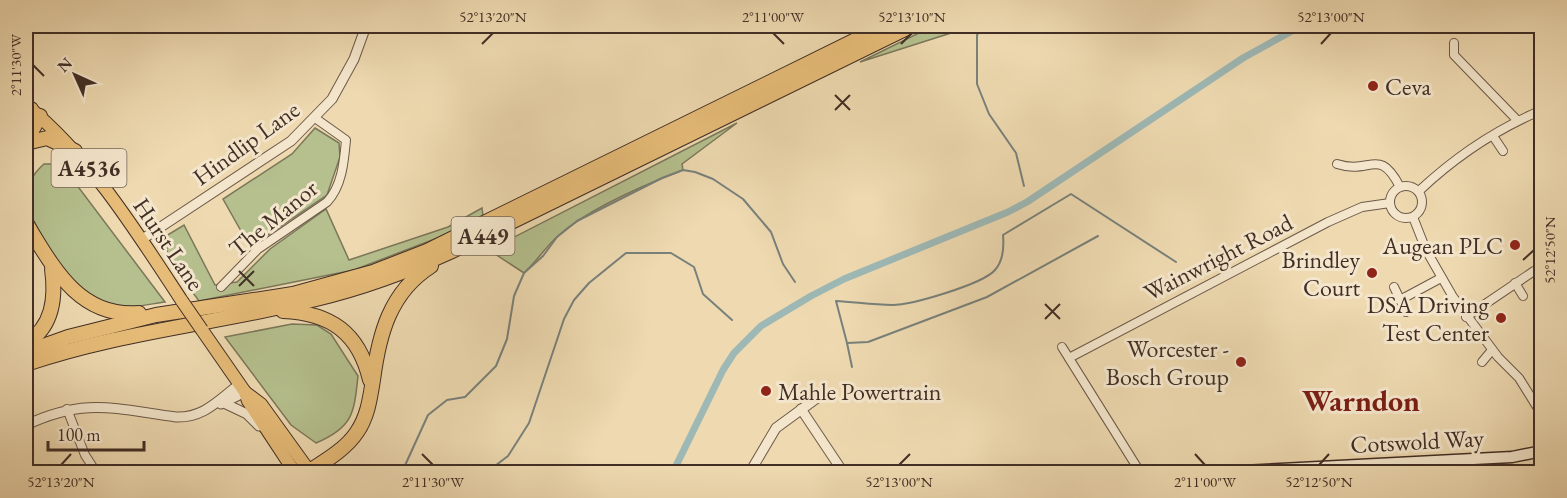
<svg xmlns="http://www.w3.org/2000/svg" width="1567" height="498" font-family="'EB Garamond',serif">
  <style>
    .green { fill: #b5c08e; stroke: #7b775a; stroke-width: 1.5 }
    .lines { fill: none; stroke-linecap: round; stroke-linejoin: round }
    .stream { stroke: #78817b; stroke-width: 2 }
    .canal { stroke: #9db8b5; stroke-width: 7 }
    .minor-casing { stroke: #6c5948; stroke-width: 10 }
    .tertiary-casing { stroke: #6c5948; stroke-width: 11 }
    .secondary-casing { stroke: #412e25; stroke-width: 13 }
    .primary-casing { stroke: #412e25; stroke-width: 14 }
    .trunk-casing { stroke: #412e25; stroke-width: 16 }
    .minor { stroke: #f4e6cc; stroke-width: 8 }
    .tertiary { stroke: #f4e6cc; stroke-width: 9 }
    .secondary { stroke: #f4e6cc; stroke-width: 10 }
    .primary { stroke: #e7bc78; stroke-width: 12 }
    .trunk { stroke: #e7bc78; stroke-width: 14 }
    .primary-bridge-casing { stroke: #412e25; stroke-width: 14; stroke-linecap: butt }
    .primary-bridge { stroke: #e7bc78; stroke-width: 12 }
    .ticks { fill: none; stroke: #412e25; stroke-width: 2 }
    .poi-dot { fill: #8f2418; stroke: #f4e6cc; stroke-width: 2 }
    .labels { text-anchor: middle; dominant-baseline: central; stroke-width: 6; stroke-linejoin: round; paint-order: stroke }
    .shield { fill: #f4e6cc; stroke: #776557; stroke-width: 1.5 }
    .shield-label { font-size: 22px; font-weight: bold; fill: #412e25 }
    .poi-label { font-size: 24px; fill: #412e25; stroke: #f4e6cc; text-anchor: end }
    .street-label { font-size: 24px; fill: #412e25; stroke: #f4e6cc }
    .district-label { font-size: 30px; font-weight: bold; fill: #7a1f14; stroke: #f4e6cc }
    .neatline { fill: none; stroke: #412e25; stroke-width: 2 }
    .ticks-label { font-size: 15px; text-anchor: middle; fill: #412e25 }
  </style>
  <rect width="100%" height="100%" fill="#eed9b0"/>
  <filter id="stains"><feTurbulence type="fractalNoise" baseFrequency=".00333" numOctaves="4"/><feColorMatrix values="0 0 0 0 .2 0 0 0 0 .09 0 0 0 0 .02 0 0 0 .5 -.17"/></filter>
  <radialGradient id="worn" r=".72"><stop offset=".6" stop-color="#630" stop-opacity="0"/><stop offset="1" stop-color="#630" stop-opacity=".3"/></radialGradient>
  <!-- green -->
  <g class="green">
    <path d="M933 26H973L860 62Z"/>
    <path d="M737 123 682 164 683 170C644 185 590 208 559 235 547 245 537 261 524 273L489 250Z"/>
    <path d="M315 128 339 143 340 157 327 195 250 247 223 199 292 154Z"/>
    <path d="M44 164H56L67 172 165 302C150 304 133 308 118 307 70 304 48 244 27 209 24 190 30 176 44 164Z"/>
    <path d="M482 208 483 216 440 237 354 270 199 301 168 259 166 236 184 225 215 285 237 282 270 249 326 209 349 260 448 227Z"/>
    <path d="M292 324 317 325 331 334 358 376C354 414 353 427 316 443L291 425 225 337Z"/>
  </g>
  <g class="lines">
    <!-- stream -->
    <g class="stream">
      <path d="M983 26 977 35V84L989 114 1016 153 1024 186"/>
      <path d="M1098 236 987 297 868 342 847 343 836 301C855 302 873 305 892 305 912 305 983 284 995 270 1003 261 1004 246 1003 235L1071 194 1176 262"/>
      <path d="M847 343 852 367"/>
      <path d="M402 472 428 415 447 400 465 397 496 366 507 339 514 296 524 273 543 256 557 237 577 221 662 178 683 170 695 172 713 179 743 199 771 232 783 264 795 282"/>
      <path d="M487 472 508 456 529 423 564 319 574 300 589 283 626 253H671L694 267 703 294 732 320"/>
    </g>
    <!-- canal -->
    <path class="canal" d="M673 472 723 370 734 353 761 326 811 296 844 279 1008 212 1027 202 1243 58 1301 26"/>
    <!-- minor casing -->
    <g class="minor-casing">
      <g id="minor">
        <path d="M1454 43V55L1517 120"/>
        <path d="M1493 136 1503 151"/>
        <path d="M1337 164C1371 175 1379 146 1400 187"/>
        <circle cx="1406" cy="202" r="16"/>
        <path d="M1419 191C1454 158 1497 129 1542 110"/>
        <path d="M1413 217 1426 250 1453 297 1498 357 1519 378 1542 415"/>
        <path d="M1515 283 1523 296"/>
        <path d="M221 287 258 249 327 202C342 186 344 162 346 140L315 118"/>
        <path d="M1394 287 1406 312"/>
        <path d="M1400 300 1441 278"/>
        <path d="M1466 317 1534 271"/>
        <path d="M1062 347 1140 472"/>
        <path d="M1069 358 1328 222 1362 207 1390 203"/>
        <path d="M1482 362 1492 350"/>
        <path d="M67 409 85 455 96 472"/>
      </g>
    </g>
    <!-- tertiary casing -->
    <g class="tertiary-casing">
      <g id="tertiary">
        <path d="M141 240 291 141 332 99 354 59 366 26"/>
        <path d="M221 404 245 392"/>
        <path d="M226 404 247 414 259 426"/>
        <path d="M801 409 843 472"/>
        <path d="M26 425C85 397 115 409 176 417 205 418 219 399 240 384"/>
        <path d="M750 472 776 428 817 398"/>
      </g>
    </g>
    <!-- secondary casing -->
    <g class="secondary-casing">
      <path id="secondary" d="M1223 472 1512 457 1542 451"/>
    </g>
    <!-- primary casing -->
    <g class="primary-casing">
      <g id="primary">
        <path d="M26 105C91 158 136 231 182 301"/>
        <path d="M202 330 245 392 248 401 294 471"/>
        <path d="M245 392 261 404 310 472"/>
      </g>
    </g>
    <!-- trunk casing -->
    <g class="trunk-casing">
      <g id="trunk">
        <path d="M26 120 31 109"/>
        <path d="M26 141 40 116"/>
        <path d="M26 143 47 138 75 151"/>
        <path d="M26 223C53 267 79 318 139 313"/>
        <path d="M283 311C331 313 359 333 370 380"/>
        <path d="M26 343C53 327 56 298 52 269"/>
        <path d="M26 352 68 337 156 315 293 294 373 272 427 251 884 26"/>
        <path d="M26 364C120 332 219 323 316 299 363 288 406 272 450 252L911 26"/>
        <path d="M294 471 297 472"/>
        <path d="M308 472C325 461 346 449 357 432 368 416 370 398 373 380 379 334 390 292 431 266"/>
      </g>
    </g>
    <!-- minor -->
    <use href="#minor" class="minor"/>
    <!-- tertiary -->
    <use href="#tertiary" class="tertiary"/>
    <!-- secondary -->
    <use href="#secondary" class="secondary"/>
    <!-- primary -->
    <use href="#primary" class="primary"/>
    <!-- trunk -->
    <use href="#trunk" class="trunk"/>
    <!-- primary-bridge casing -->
    <g class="primary-bridge-casing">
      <path id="primary-bridge" d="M182 301 202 330"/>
    </g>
    <!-- primary-bridge -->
    <use href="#primary-bridge" class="primary-bridge"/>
  </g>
  <!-- ticks -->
  <path class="ticks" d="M773 33 784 44M482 44 493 33M901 44 912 33M1321 44 1331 33M33 65 44 76M835 95 850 110M835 110 850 95M1523 260 1534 250M239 271 254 286M239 286 254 271M1045 304 1060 319M1045 319 1060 304M422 454 433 465M1195 454 1205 465M61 465 71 454M899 465 910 454M1319 465 1329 454"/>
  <!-- markers -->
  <g class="poi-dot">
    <circle cx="1373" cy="86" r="6"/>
    <circle cx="1515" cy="245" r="6"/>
    <circle cx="1372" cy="273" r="6"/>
    <circle cx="1501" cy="318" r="6"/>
    <circle cx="1241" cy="362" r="6"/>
    <circle cx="766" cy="391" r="6"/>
  </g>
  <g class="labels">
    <!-- shield labels -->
    <g class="shield">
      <rect x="51.5" y="149" width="75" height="38" rx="4.5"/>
      <rect x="451.5" y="217" width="63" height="38" rx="4.5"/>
    </g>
    <g class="shield-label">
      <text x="89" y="168">A4536</text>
      <text x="483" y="236">A449</text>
    </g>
    <!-- poi labels -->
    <g class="poi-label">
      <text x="1385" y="86" text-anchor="start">Ceva</text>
      <text x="1503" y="245">Augean PLC</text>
      <text x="1360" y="259">Brindley<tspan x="1360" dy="28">Court</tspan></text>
      <text x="1489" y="304">DSA Driving<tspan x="1489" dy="28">Test Center</tspan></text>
      <text x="1229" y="348">Worcester -<tspan x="1229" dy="28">Bosch Group</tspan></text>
      <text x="778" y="391" text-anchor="start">Mahle Powertrain</text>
    </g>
    <!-- street labels -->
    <g class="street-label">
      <text transform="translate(246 143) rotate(-36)">Hindlip Lane</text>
      <text transform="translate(273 218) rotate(-39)">The Manor</text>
      <text transform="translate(169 244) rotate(56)">Hurst Lane</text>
      <text transform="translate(1218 257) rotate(-27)">Wainwright Road</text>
      <text transform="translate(1417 441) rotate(-3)">Cotswold Way</text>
    </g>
    <!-- district labels -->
    <g class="district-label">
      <text x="1361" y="400">Warndon</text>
    </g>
  </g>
  <!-- margin -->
  <rect width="1567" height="498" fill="none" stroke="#eed9b0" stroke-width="66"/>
  <!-- north arrow -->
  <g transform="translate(75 75) rotate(315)" stroke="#f4e6cc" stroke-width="4.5" paint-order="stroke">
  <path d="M0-4.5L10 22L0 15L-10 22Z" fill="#412e25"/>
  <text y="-9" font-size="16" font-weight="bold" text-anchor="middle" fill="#412e25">N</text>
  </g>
  <!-- scale -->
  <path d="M48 441v9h96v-9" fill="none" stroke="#412e25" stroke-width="3"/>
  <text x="57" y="441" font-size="18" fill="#412e25" stroke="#f4e6cc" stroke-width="4.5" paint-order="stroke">100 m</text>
  <rect x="33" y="33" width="1501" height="432" class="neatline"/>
  <g class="ticks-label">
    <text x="493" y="22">52°13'20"N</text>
    <text x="773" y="22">2°11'00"W</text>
    <text x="912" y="22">52°13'10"N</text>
    <text x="1331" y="22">52°13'00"N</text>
    <text transform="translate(16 65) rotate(-90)" y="5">2°11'30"W</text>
    <text transform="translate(1550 250) rotate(-90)" y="5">52°12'50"N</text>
    <text x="61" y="487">52°13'20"N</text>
    <text x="433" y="487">2°11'30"W</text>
    <text x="899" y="487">52°13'00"N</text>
    <text x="1205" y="487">2°11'00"W</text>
    <text x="1319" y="487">52°12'50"N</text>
  </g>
  <rect width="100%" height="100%" filter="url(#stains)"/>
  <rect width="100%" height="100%" fill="url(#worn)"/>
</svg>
